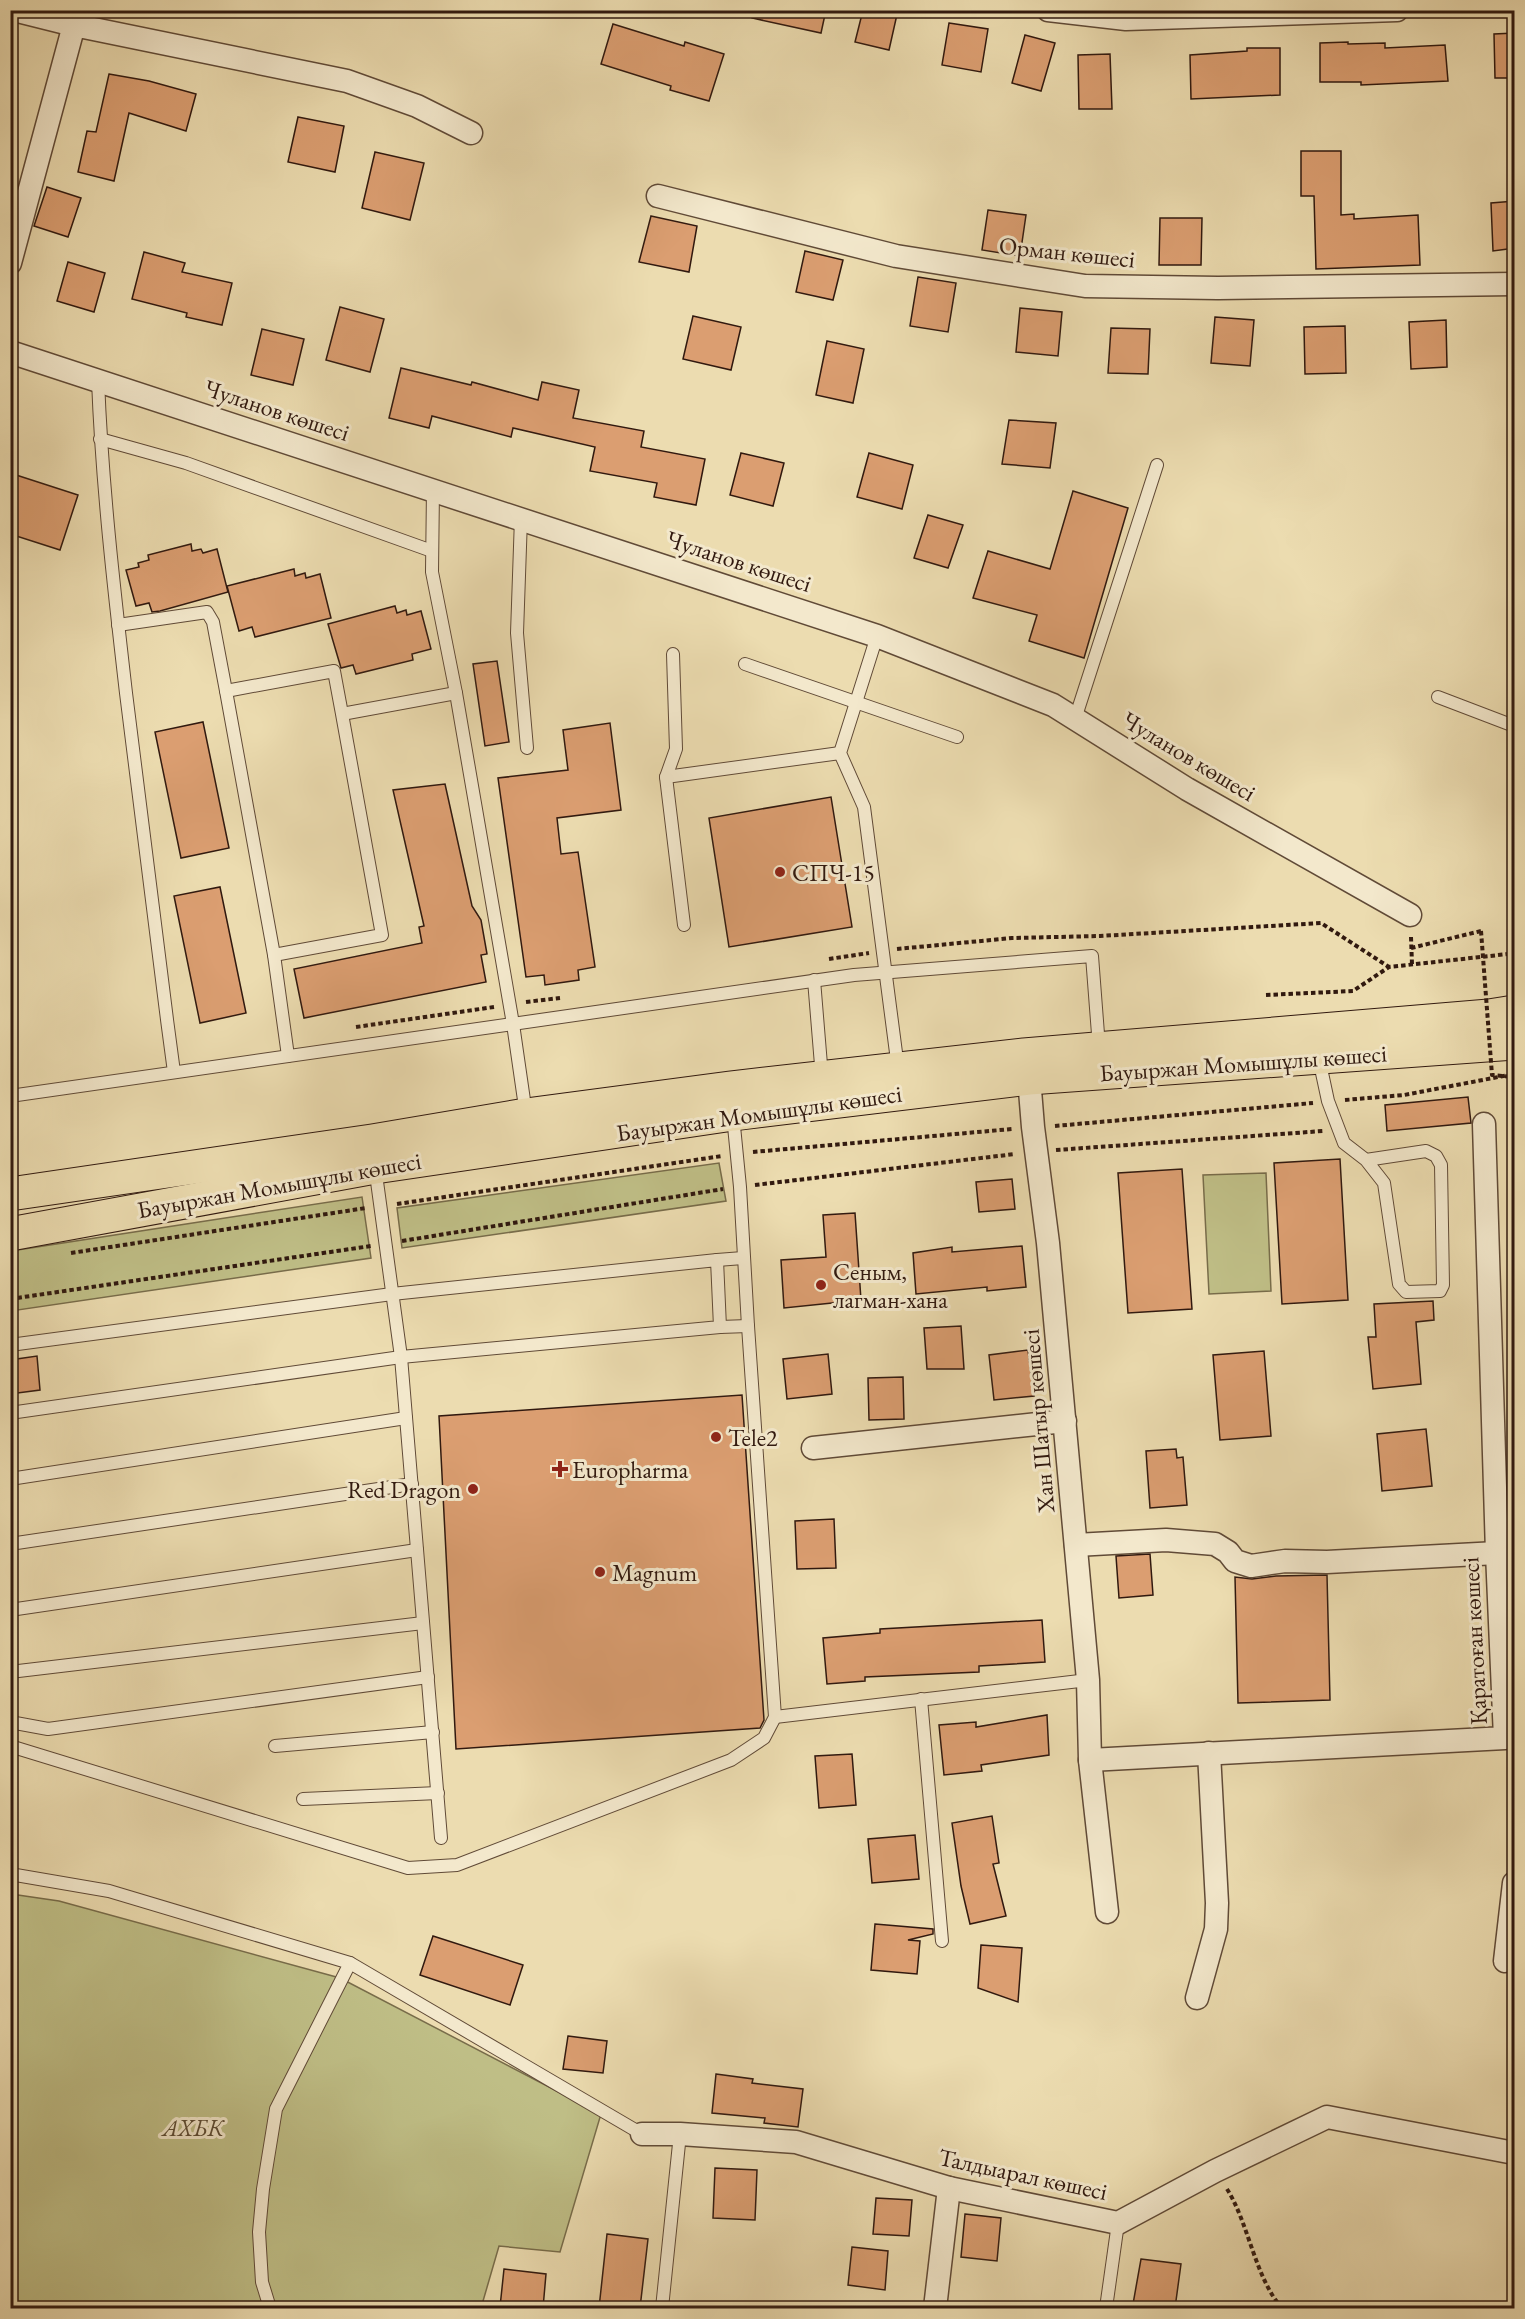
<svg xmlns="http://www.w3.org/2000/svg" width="1525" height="2319" font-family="'EB Garamond',serif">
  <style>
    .green { fill: #bfbe86; stroke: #786c4a; stroke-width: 1.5 }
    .building { fill: #db9e71; stroke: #31190f; stroke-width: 1.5 }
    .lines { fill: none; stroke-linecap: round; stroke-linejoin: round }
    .service-casing { stroke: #604a37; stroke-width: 14 }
    .minor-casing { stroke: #604a37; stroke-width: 25 }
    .primary-casing { stroke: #31190f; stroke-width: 35 }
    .path { stroke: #31190f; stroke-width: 4; stroke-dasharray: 4.5 3; stroke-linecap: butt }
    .service { stroke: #f3e8cc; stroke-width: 12 }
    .minor { stroke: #f3e8cc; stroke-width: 22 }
    .primary { stroke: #ecdcb0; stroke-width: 33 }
    .path-bridge { stroke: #31190f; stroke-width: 4; stroke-dasharray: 4.5 3; stroke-linecap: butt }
    .poi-dot { fill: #8f2418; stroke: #f3e8cc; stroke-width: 2 }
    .labels { text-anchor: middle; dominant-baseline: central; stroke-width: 6; stroke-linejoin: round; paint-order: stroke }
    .street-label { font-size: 24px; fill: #31190f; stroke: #f3e8cc }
    .poi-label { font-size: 24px; fill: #31190f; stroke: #f3e8cc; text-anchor: start }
    .park-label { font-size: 24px; font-style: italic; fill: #5c4b33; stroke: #f3e8cc }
  </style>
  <rect width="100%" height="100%" fill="#ecdcb0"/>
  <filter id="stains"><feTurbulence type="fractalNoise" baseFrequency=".00333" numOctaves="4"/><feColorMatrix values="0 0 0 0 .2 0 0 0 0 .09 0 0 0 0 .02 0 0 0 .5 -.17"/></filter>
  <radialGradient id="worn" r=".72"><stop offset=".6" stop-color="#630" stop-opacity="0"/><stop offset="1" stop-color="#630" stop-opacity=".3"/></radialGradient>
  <!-- green -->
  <g class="green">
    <path d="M719 1163 726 1201 402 1248 397 1208Z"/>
    <path d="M1266 1173 1271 1291 1209 1294 1203 1175Z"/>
    <path d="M362 1197 371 1258 11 1311V1251Z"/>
    <path d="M11 1894 59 1901 340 1978 601 2114 560 2252 499 2246 481 2308H11Z"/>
  </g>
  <!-- building -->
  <g class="building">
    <path d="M752 10H826L821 33 752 18Z"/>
    <path d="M863 10H898L889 50 855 42Z"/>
    <path d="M949 23 988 29 981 72 942 65Z"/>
    <path d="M613 24 684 46 685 42 724 54 709 101 670 90 671 86 601 64Z"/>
    <path d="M1515 33V78H1495L1494 34Z"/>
    <path d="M1025 35 1055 43 1041 91 1012 83Z"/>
    <path d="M1348 42V44L1385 43V48L1445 45 1448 81 1361 85V82H1320V43Z"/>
    <path d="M1247 48H1280V95L1191 99 1190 55 1247 51Z"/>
    <path d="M1110 54 1112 109H1079L1078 55Z"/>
    <path d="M109 74 149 81 196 94 186 131 129 113 114 181 78 172 87 131 96 132Z"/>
    <path d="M298 117 344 126 335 172 288 162Z"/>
    <path d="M1301 151H1341V215L1354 214V219L1418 215 1420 265 1316 269 1314 196H1301Z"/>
    <path d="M375 152 424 163 410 220 362 208Z"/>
    <path d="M47 187 81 198 68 237 34 226Z"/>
    <path d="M1515 201V248L1493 251 1491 203Z"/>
    <path d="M988 210 1026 215 1020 256 982 250Z"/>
    <path d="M651 216 697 226 689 272 639 262Z"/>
    <path d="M1160 218H1202L1201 265H1159Z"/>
    <path d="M805 251 843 260 833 300 796 292Z"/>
    <path d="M144 252 185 263 182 272 232 283 222 325 186 317 187 313 132 299Z"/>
    <path d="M68 262 105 273 94 312 57 301Z"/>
    <path d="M918 277 956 283 948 332 910 326Z"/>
    <path d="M340 307 384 319 370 372 326 360Z"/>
    <path d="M1020 308 1062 312 1058 356 1016 352Z"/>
    <path d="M693 316 741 327 731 370 683 359Z"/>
    <path d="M1215 317 1254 320 1250 366 1211 363Z"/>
    <path d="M1446 320 1447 367 1411 369 1409 322Z"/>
    <path d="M1345 326 1346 373 1305 374 1304 327Z"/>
    <path d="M1111 328 1150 329 1148 374 1108 373Z"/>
    <path d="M262 329 304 339 293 385 251 375Z"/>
    <path d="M827 341 864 349 853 403 816 395Z"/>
    <path d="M401 368 471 385 472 382 538 400 542 382 579 390 573 418 644 431 641 447 705 459 696 505 654 497 657 483 590 471 595 447 513 428 511 437 432 416 429 428 389 418Z"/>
    <path d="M1009 420 1056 423 1050 468 1002 464Z"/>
    <path d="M741 453 784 463 773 506 730 495Z"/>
    <path d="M869 453 913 465 902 509 857 497Z"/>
    <path d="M10 473 78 495 60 550 10 534Z"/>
    <path d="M1073 491 1128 508 1084 658 1029 641 1037 615 973 598 988 551 1050 569Z"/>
    <path d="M928 515 963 525 948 568 914 558Z"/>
    <path d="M191 544 192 551 201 549 203 553 217 549 228 592 160 611 152 612 149 603 136 606 126 570 139 567 138 563 149 560 148 555Z"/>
    <path d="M294 569 295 576 305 573 306 578 320 574 331 618 255 637 252 627 239 631 227 586Z"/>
    <path d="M395 606 397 613 406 610 407 615 421 611 431 649 412 654 413 660 356 674 353 665 341 668 328 624Z"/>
    <path d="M497 661 509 742 485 746 473 664Z"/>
    <path d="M203 722 229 848 181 858 155 732Z"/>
    <path d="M610 723 621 810 557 818 561 854 578 852 595 967 578 970 579 980 545 985 544 975 526 977 498 778 568 770 563 730Z"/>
    <path d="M445 784 472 906 481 920 487 954 481 955 486 982 304 1018 294 969 422 943 419 927 424 926 393 790Z"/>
    <path d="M831 797 852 927 729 947 709 818Z"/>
    <path d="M220 887 246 1013 200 1023 174 896Z"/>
    <path d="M1468 1097 1471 1123 1387 1131 1385 1105Z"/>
    <path d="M1340 1159 1348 1300 1282 1304 1274 1163Z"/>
    <path d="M1182 1169 1192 1309 1128 1313 1118 1173Z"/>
    <path d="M1012 1179 1015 1209 979 1212 976 1182Z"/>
    <path d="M855 1213 861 1300 784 1308 781 1260 826 1257 823 1215Z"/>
    <path d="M1022 1246 1026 1287 987 1291V1287L916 1294 913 1253 952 1247V1252Z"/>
    <path d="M1433 1301 1434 1320 1416 1322 1421 1384 1373 1389 1368 1337H1376L1374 1304Z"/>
    <path d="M961 1326 964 1369H927L924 1328Z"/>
    <path d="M1028 1350 1034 1396 994 1400 989 1355Z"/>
    <path d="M1264 1351 1271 1436 1220 1440 1213 1355Z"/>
    <path d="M828 1354 832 1394 787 1399 783 1359Z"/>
    <path d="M37 1356 40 1390 10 1394V1360Z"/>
    <path d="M903 1377 904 1419 869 1420 868 1378Z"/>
    <path d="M742 1395 764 1720 760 1728 456 1749 439 1416Z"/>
    <path d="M1426 1429 1432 1486 1382 1491 1377 1434Z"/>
    <path d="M1176 1449 1177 1458 1183 1457 1187 1505 1150 1508 1146 1451Z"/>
    <path d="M834 1519 836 1568 797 1569 795 1521Z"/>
    <path d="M1150 1554 1153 1595 1119 1598 1116 1556Z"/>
    <path d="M1327 1575 1330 1700 1238 1703 1235 1577 1252 1579 1276 1576Z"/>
    <path d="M1042 1620 1045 1662 979 1666V1672L865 1677V1681L827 1684 823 1638 880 1633V1629Z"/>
    <path d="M1047 1715 1049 1755 981 1765 982 1771 944 1775 939 1725 976 1722V1727Z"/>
    <path d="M852 1754 856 1805 819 1808 815 1756Z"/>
    <path d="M992 1816 999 1863 993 1864 1006 1916 970 1924 961 1886 952 1823Z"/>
    <path d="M915 1835 919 1879 872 1883 868 1839Z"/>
    <path d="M875 1924 933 1929V1934L908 1940 920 1941 917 1974 871 1970Z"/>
    <path d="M433 1936 523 1965 510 2005 420 1975Z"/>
    <path d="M981 1945 1022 1948 1018 2002 978 1988Z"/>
    <path d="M568 2036 607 2041 603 2073 563 2069Z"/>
    <path d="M716 2074 753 2079 752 2083 803 2089 798 2127 764 2123 765 2118 712 2113Z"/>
    <path d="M715 2168 757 2170 755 2220 713 2218Z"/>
    <path d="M876 2198 912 2200 909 2236 873 2234Z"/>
    <path d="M965 2214 1001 2218 997 2261 961 2257Z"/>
    <path d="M607 2234 648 2239 640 2308H599Z"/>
    <path d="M852 2247 888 2251 885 2290 848 2285Z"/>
    <path d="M1141 2259 1181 2264 1175 2308 1133 2304Z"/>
    <path d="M504 2269 546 2274 543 2308 500 2307Z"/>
  </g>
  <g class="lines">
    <!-- service casing -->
    <g class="service-casing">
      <g id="service">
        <path d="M98 380C102 485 114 589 126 693 141 820 157 946 174 1072"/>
        <path d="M100 439 186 463 432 551"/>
        <path d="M433 489 432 572 456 693 513 1024 526 1114"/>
        <path d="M521 518 517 633 527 748"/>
        <path d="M118 625 207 612 213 622 226 691"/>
        <path d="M877 636 840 753 864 807 898 1068"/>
        <path d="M673 654 676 749 666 777 684 925"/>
        <path d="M745 664 957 737"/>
        <path d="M1438 697 1514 726"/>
        <path d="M342 714 334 671 226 691 274 955 382 935 342 714 456 693"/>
        <path d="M1075 719 1157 465"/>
        <path d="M666 777 840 753"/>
        <path d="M274 955 288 1056"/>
        <path d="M814 980 822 1077"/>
        <path d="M1319 1059 1328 1101 1344 1143 1366 1160 1384 1183 1399 1284 1406 1292 1440 1291 1443 1285 1441 1165 1436 1156 1426 1151 1366 1160"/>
        <path d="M10 1096 854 975 1092 956 1099 1047"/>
        <path d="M375 1167 401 1357 441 1838"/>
        <path d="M717 1260 743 1258"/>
        <path d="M720 1327 748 1326"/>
        <path d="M10 1345 392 1294 717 1260 720 1327 401 1357 10 1413"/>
        <path d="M10 1479 406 1418"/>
        <path d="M10 1544 412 1484"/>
        <path d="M10 1610 417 1550"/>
        <path d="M10 1672 423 1623"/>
        <path d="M921 1699 942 1941"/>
        <path d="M775 1717 1088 1680"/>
        <path d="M10 1722 48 1729 428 1677"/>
        <path d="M10 1746 408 1868 457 1865 731 1760 764 1738 775 1717 748 1326 740 1187 733 1116"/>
        <path d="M275 1746 433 1732"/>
        <path d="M303 1799 438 1793"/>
        <path d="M10 1874 109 1891 350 1963 642 2134"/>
        <path d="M270 2308 262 2282 259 2232 263 2189 276 2109 350 1963"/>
        <path d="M662 2308 680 2134"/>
        <path d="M1106 2308 1118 2223"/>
      </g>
    </g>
    <!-- minor casing -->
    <g class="minor-casing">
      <g id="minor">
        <path d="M14 10 74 25"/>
        <path d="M1048 10 1126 19 1397 10"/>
        <path d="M658 196 896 256 1085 286 1218 288 1514 284"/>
        <path d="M10 263 74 25 347 81 417 106 471 133"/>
        <path d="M10 352 877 636 1053 705 1187 789 1410 915"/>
        <path d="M1029 1078 1033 1127 1048 1243 1088 1680 1090 1760 1107 1912"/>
        <path d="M813 1448 1065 1421"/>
        <path d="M1076 1545 1166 1540 1215 1544 1228 1552 1235 1561 1251 1566 1285 1561 1327 1562 1497 1553"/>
        <path d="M1090 1760 1505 1738 1497 1553 1484 1124"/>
        <path d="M1505 1961 1514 1883"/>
        <path d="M1197 1998 1216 1929 1217 1903 1209 1753"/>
        <path d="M642 2134H680L796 2142 949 2188 1118 2223 1215 2171 1327 2117 1514 2153"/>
        <path d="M935 2308 949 2188"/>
      </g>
    </g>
    <!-- primary casing -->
    <g class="primary-casing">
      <g id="primary">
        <path d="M10 1194 372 1141 526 1115 730 1088 1024 1055 1489 1016 1514 1012"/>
        <path d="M10 1234 375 1167 733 1114 1029 1078 1514 1043"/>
      </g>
    </g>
    <!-- path -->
    <g class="path">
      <path d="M1411 937 1412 964"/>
      <path d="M1411 948 1481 931"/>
      <path d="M897 949 1012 938 1100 936 1321 923 1389 967"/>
      <path d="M829 959 869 953"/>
      <path d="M1266 995 1353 991 1389 967 1508 954 1514 943"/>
      <path d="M526 1002 560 998"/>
      <path d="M356 1027 494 1007"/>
      <path d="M1345 1100 1404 1095 1514 1074"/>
      <path d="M1055 1126 1313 1103"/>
      <path d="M1056 1150 1323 1131"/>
      <path d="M753 1152 1012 1129"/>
      <path d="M755 1185 1015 1154"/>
      <path d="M397 1204 722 1156"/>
      <path d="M402 1241 723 1189"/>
      <path d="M71 1253 366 1208"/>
      <path d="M10 1299 371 1246"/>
      <path d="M1227 2189C1249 2224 1255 2278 1282 2308"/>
    </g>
    <!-- service -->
    <use href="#service" class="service"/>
    <!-- minor -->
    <use href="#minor" class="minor"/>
    <!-- primary -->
    <use href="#primary" class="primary"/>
    <!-- path-bridge -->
    <path class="path-bridge" d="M1481 931 1492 1075 1514 1077"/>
  </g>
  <!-- markers -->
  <g class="poi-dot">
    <circle cx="780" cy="872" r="6"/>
    <circle cx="821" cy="1285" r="6"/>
    <circle cx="716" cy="1437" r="6"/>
    <path d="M557 1460h6v6h6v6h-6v6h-6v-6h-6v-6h6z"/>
    <circle cx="473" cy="1489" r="6"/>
    <circle cx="600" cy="1572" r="6"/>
  </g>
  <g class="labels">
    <!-- street labels -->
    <g class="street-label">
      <text transform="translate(1067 252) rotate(6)">Орман көшесі</text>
      <text transform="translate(277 410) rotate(18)">Чуланов көшесі</text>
      <text transform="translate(739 561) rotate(18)">Чуланов көшесі</text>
      <text transform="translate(1189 756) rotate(31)">Чуланов көшесі</text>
      <text transform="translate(1243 1063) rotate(-4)">Бауыржан Момышұлы көшесі</text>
      <text transform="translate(759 1113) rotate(-8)">Бауыржан Момышұлы көшесі</text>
      <text transform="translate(279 1185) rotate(-10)">Бауыржан Момышұлы көшесі</text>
      <text transform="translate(1038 1421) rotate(-95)">Хан Шатыр көшесі</text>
      <text transform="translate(1474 1641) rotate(-93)">Қаратоған көшесі</text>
      <text transform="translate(1023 2174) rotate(12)">Талдыарал көшесі</text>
    </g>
    <!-- poi labels -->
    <g class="poi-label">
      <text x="792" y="872">СПЧ-15</text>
      <text x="833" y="1271">Сеным,<tspan x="833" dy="28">лагман-хана</tspan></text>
      <text x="728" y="1437">Tele2</text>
      <text x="572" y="1469">Europharma</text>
      <text x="461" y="1489" text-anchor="end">Red Dragon</text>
      <text x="612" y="1572">Magnum</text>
    </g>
    <!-- park labels -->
    <g class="park-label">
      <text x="193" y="2127">АХБК</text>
    </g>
  </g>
  <!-- margin -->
  <rect width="1525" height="2319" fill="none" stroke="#ecdcb0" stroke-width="36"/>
  <rect x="12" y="12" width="1501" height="2295" fill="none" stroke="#31190f" stroke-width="3"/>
  <rect x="18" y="18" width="1489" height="2283" fill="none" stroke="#31190f" stroke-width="1.5"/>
  <rect width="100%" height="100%" filter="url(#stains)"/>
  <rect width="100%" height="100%" fill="url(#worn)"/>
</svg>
